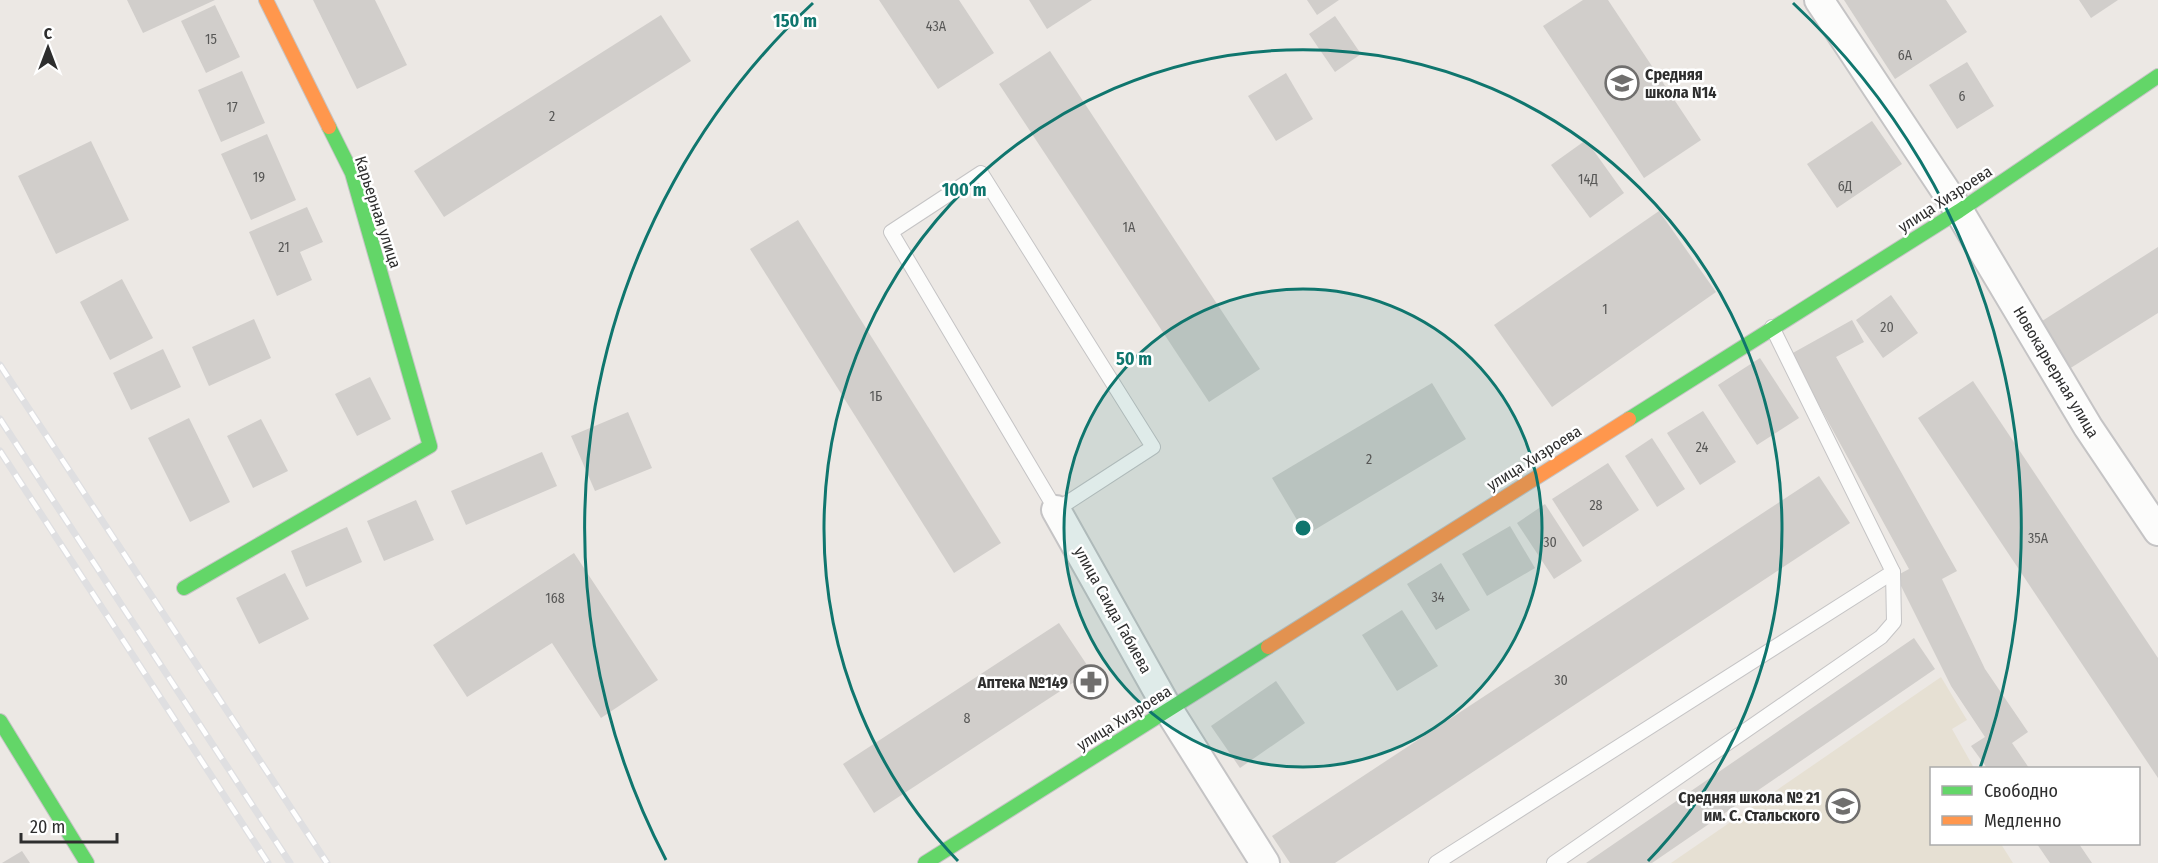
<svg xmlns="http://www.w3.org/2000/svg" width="2158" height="863" font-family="'Fira Sans Condensed',sans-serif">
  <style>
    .education { fill: #e6e0d3 }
    .building { fill: #d1cecb }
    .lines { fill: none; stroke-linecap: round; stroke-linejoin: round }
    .lane-casing { stroke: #c5c4c5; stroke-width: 16 }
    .street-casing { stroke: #c5c4c5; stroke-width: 32 }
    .fast-casing { stroke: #c5c4c5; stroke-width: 16 }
    .slow-casing { stroke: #c5c4c5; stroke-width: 16 }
    .lane { stroke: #fcfcfb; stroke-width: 14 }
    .street { stroke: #fcfcfb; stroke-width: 28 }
    .fast { stroke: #63d668; stroke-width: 14 }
    .slow { stroke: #ff974d; stroke-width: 14 }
    .rail-casing { stroke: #dfdfe1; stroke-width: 7 }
    .rail { stroke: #fff; stroke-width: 4.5; stroke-dasharray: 14; stroke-linecap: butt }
    .ring { fill: none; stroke: #0f766e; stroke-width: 3 }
    .labels { text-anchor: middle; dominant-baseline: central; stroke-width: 5; stroke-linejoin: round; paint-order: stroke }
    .number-label { font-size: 14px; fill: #585857 }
    .poi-label { font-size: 16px; font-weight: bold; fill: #2e2e2e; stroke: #fff; text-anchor: end }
    .street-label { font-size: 16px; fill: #2e2e2e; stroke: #fff }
    .centre { fill: #0f766e; stroke: #fff; stroke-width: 3 }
    .ring-label { font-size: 18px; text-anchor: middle; font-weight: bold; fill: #0f766e; stroke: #fff; stroke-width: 5; stroke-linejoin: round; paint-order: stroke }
  </style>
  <rect width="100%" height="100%" fill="#ece8e4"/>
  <!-- education -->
  <path class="education" d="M1941 677 1967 720 1952 729 1974 768H1932V844H2001L2013 863H1671Z"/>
  <!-- building -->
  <g class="building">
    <path d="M127 0H215L143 33Z"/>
    <path d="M313 0H375L407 65 357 89Z"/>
    <path d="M879 0H959L994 53 938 89Z"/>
    <path d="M1029 0H1092L1047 29Z"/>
    <path d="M1307 0H1339L1317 15Z"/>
    <path d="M1583 0H1608L1701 140 1644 178 1543 26Z"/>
    <path d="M1844 0H1946L1967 32 1895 79Z"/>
    <path d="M2079 0H2118L2091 18Z"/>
    <path d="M215 5 240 57 206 73 181 21Z"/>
    <path d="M661 15 691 61 444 217 414 171Z"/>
    <path d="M1335 16 1361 54 1335 72 1309 34Z"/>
    <path d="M1050 51 1260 369 1209 402 999 84Z"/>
    <path d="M1967 62 1994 106 1957 129 1929 85Z"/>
    <path d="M242 71 265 123 221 142 198 90Z"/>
    <path d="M1286 73 1313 119 1276 141 1248 96Z"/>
    <path d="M1872 121 1902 164 1837 208 1807 164Z"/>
    <path d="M267 134 296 200 251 220 221 154Z"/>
    <path d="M1586 140 1624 193 1590 218 1551 165Z"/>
    <path d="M91 141 129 220 56 254 18 176Z"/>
    <path d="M307 207 323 242 300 252 312 280 277 296 249 232Z"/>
    <path d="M1659 211 1716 292 1552 407 1494 325Z"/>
    <path d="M798 220 1001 543 954 573 750 249Z"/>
    <path d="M2158 247V313L2069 369 2039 323Z"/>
    <path d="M122 279 153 338 110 360 80 302Z"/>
    <path d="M1891 295 1918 333 1883 358 1856 320Z"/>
    <path d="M254 319 271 358 209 386 192 347Z"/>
    <path d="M1852 320 1864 342 1836 357 1957 571 1942 579 1985 669 2028 732 2012 743 2029 768H1987L1971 746 1985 737 1951 686 1896 576 1909 569 1791 354Z"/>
    <path d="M163 349 181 387 131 410 113 373Z"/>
    <path d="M1760 358 1799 418 1757 445 1718 385Z"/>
    <path d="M370 377 391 419 357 436 335 394Z"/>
    <path d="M1973 381 2158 658V778L1918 418Z"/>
    <path d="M1432 383 1466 439 1306 535 1272 478Z"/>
    <path d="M1703 411 1736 462 1700 485 1667 433Z"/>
    <path d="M628 412 652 468 595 491 571 436Z"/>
    <path d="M189 418 230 502 190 522 148 438Z"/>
    <path d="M261 419 288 471 253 488 227 436Z"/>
    <path d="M1652 438 1685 489 1657 507 1625 456Z"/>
    <path d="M542 452 557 486 466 525 451 491Z"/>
    <path d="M1608 463 1639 510 1583 547 1552 499Z"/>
    <path d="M1819 476 1850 523 1335 863H1290L1272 836Z"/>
    <path d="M416 500 434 540 384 561 367 521Z"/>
    <path d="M1545 504 1582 561 1554 579 1517 523Z"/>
    <path d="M1510 526 1535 568 1487 596 1462 554Z"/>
    <path d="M347 527 362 562 306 587 291 551Z"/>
    <path d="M574 553 658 680 601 718 552 643 467 697 433 645Z"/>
    <path d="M1441 563 1470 610 1436 630 1407 584Z"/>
    <path d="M285 573 309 619 259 644 236 598Z"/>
    <path d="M1402 610 1438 666 1397 691 1362 635Z"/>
    <path d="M1059 623 1091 671 874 813 843 764Z"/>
    <path d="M1914 638 1935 669 1652 863H1586Z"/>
    <path d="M1276 681 1305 723 1240 768 1211 726Z"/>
    <path d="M2037 844H2079L2092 863H2050Z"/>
    <path d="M22 851 30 863H2Z"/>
  </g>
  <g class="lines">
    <!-- lane casing -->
    <g class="lane-casing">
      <g id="lane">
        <path d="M981 173 1153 447 1056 510 891 232Z"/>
        <path d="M1436 863 1893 572 1772 327"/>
        <path d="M1554 863 1881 637 1894 622 1893 572"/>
      </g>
    </g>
    <!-- street casing -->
    <g class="street-casing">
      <g id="street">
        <path d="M1819 0 1959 211 2088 427 2158 531"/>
        <path d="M1056 510 1168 709 1265 863"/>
      </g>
    </g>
    <!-- fast casing -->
    <g class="fast-casing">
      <g id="fast">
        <path d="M1629 419 1959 211 2158 76"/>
        <path d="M184 588 430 446 352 173 329 127"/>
        <path d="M0 721 87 863"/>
        <path d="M925 863 1268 647"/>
      </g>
    </g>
    <!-- slow casing -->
    <g class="slow-casing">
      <g id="slow">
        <path d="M266 0 329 127"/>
        <path d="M1268 647 1629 419"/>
      </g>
    </g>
    <!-- lane -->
    <use href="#lane" class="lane"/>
    <!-- street -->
    <use href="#street" class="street"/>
    <!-- fast -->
    <use href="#fast" class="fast"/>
    <!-- slow -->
    <use href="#slow" class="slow"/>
    <!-- rail casing -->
    <g class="rail-casing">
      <g id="rail">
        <path d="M0 365 327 863"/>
        <path d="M0 419 290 863"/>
        <path d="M0 451 268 863"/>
      </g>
    </g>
    <!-- rail -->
    <use href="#rail" class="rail"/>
  </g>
  <!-- distance rings -->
  <circle cx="1303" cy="528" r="239" fill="#0f766e" fill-opacity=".12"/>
  <g class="ring">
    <circle cx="1303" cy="528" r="239"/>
    <path d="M958 861A479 479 0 1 1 1648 861"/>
    <path d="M666 860A718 718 0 0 1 813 3M1793 3A718 718 0 0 1 1980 768"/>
  </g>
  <!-- icons -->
  <defs>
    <g id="school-ring" transform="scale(1.725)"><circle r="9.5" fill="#fff" stroke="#706f6e" stroke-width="1.5"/><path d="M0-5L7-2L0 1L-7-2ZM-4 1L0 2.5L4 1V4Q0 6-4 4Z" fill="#706f6e"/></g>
    <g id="pharmacy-ring" transform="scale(1.725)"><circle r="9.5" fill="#fff" stroke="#706f6e" stroke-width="1.5"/><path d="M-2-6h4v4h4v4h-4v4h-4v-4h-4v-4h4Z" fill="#706f6e"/></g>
  </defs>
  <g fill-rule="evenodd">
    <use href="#school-ring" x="1622" y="83"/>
    <use href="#pharmacy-ring" x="1091" y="682"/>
    <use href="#school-ring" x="1843" y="806"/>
  </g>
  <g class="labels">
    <!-- number labels -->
    <g class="number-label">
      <text x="936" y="26">43А</text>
      <text x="211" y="39">15</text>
      <text x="1905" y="55">6А</text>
      <text x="1962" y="96">6</text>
      <text x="232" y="107">17</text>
      <text x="552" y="116">2</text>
      <text x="259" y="177">19</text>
      <text x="1588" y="179">14Д</text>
      <text x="1845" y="186">6Д</text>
      <text x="1129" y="227">1А</text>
      <text x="284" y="247">21</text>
      <text x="1605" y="309">1</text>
      <text x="1887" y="327">20</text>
      <text x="876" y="396">1Б</text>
      <text x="1702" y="447">24</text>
      <text x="1369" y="459">2</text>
      <text x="1596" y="505">28</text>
      <text x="2038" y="538">35А</text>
      <text x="1550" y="542">30</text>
      <text x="1438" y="597">34</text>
      <text x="555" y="598">168</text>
      <text x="1561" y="680">30</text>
      <text x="967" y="718">8</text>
    </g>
    <!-- poi labels -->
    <g class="poi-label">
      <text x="1645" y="74" text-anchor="start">Средняя<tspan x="1645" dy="18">школа N14</tspan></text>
      <text x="1068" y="682">Аптека №149</text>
      <text x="1820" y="797">Средняя школа № 21<tspan x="1820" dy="18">им. С. Стальского</tspan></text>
    </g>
    <!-- street labels -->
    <g class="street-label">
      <text transform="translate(1945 199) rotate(-33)">улица Хизроева</text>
      <text transform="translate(378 212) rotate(72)">Карьерная улица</text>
      <text transform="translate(2056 372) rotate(59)">Новокарьерная улица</text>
      <text transform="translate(1534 458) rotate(-32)">улица Хизроева</text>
      <text transform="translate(1113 610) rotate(61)">улица Саида Габиева</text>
      <text transform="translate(1124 718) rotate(-32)">улица Хизроева</text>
    </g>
  </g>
  <circle cx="1303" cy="528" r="9" class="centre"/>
  <g class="ring-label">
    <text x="795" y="27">150 m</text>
    <text x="964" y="196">100 m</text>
    <text x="1134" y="365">50 m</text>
  </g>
  <!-- legend -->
  <rect x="1930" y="767" width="210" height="78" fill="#ffffff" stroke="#ababab" stroke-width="1.5"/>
  <rect x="1942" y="786" width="30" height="9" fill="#63d668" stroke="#ababab" stroke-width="1.5"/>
  <text x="1984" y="797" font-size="18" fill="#2e2e2e">Свободно</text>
  <rect x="1942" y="816" width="30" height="9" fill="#ff974d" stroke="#ababab" stroke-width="1.5"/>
  <text x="1984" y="827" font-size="18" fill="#2e2e2e">Медленно</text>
  <!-- north arrow -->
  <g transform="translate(48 48)" stroke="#ffffff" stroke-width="4.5" paint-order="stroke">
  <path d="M0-4.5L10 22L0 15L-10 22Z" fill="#2e2e2e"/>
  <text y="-9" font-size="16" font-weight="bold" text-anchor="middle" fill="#2e2e2e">С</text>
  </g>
  <!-- scale -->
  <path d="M21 833v9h96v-9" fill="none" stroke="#2e2e2e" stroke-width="3"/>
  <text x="30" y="833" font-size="18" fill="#2e2e2e" stroke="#ffffff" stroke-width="4.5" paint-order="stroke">20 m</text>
</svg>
